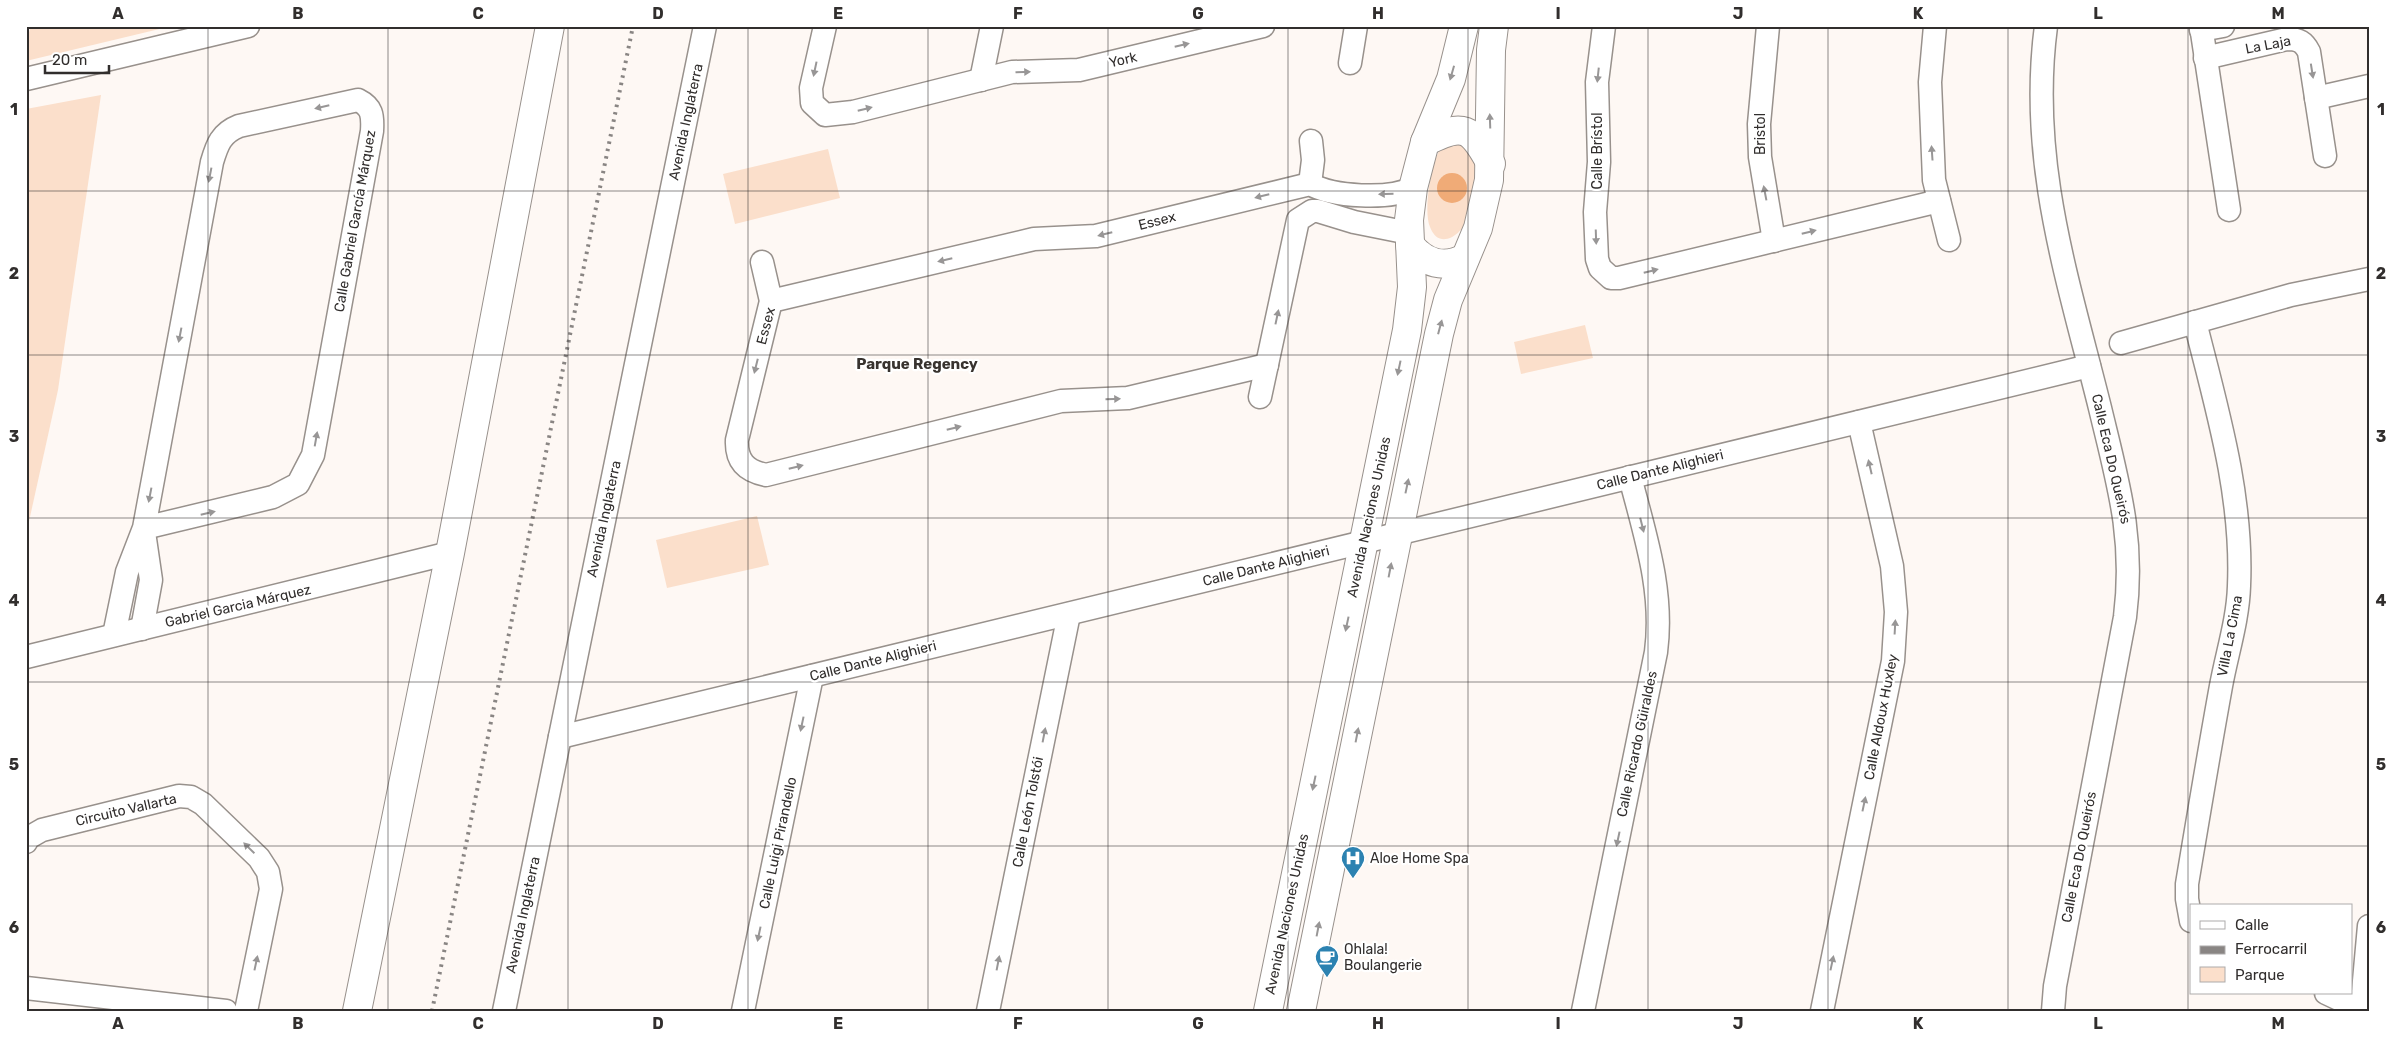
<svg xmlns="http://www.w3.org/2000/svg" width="2395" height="1037" font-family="Rubik,sans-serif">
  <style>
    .green { fill: #fbdfcb }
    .water { fill: #f0ab77 }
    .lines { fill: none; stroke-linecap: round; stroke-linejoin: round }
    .street-casing { stroke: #98918c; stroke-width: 25 }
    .secondary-casing { stroke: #98918c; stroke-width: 30 }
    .street { stroke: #fff; stroke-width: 22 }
    .secondary { stroke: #fff; stroke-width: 28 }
    .rail { stroke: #898583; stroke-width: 4; stroke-dasharray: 2.5 5; stroke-linecap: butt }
    .oneway { fill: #989696 }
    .grid { fill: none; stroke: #312e2d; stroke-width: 1; stroke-opacity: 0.55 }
    .labels { text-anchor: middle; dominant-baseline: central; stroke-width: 4.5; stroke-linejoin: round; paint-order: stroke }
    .street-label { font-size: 14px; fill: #312e2d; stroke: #fff }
    .poi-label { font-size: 14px; fill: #312e2d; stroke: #fff; text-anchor: start }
    .neighbourhood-label { font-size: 15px; font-weight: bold; fill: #38332f; stroke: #fff }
    .neatline { fill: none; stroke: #312e2d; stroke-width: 2 }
    .grid-label { font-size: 16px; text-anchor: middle; font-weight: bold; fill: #312e2d }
  </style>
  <rect width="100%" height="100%" fill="#fef8f4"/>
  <!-- green -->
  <g class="green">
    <path d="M31 26H172L26 61V42Z"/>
    <path d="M101 95 58 390 26 535V109Z"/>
    <path d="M1459 135 1480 166C1476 183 1474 202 1468 218 1462 235 1439 251 1430 227 1423 210 1431 159 1443 145 1446 141 1454 138 1459 135Z"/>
    <path d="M828 149 840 198 735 224 723 174Z"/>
    <path d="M1585 325 1593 358 1521 374 1514 342Z"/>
    <path d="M757 516 769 565 667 588 656 540Z"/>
  </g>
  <!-- water -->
  <circle class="water" cx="1452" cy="188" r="15"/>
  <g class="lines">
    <!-- street casing -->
    <g class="street-casing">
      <g id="street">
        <path d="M825 26 811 88 812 103 825 115 853 112 1012 72 1079 70 1263 26"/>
        <path d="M1604 26 1597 82 1599 162 1595 212 1597 259 1600 268 1611 278H1619L1939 201"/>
        <path d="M1768 26 1759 124 1760 157 1774 241"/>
        <path d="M1935 26 1930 82 1934 180 1949 240"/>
        <path d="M2046 26C2028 162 2068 279 2100 408 2118 483 2135 538 2125 617L2055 986 2053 1011"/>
        <path d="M2201 26 2229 210"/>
        <path d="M2201 30 2223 26"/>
        <path d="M2205 58 2287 39C2299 39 2304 42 2309 52L2325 156"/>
        <path d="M1350 63 1356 26"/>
        <path d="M26 79 248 26"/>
        <path d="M981 80 992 26"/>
        <path d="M2316 98 2369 86"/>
        <path d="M1310 184 1313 160 1311 141"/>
        <path d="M762 262 771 301 737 440C736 461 746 471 766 475L1061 401 1128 398 1267 365"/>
        <path d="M771 301 1034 239 1096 236 1310 184C1333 197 1389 200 1413 188"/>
        <path d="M2121 343 2291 295 2369 279"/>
        <path d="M1260 397 1298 220 1312 211H1318L1354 222 1409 233"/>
        <path d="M142 629 151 580 144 532"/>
        <path d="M114 635 127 572 144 528 212 162C217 145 221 133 239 126L358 100C372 107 373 115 372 131L313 455 298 484 273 497 144 528"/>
        <path d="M26 657 450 553"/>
        <path d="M560 737 2089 366"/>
        <path d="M26 842 28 838 42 830 179 796 191 797 203 804 259 858 268 872 271 889 246 1011"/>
        <path d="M2191 921 2187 899V884C2198 818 2209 752 2221 686 2227 653 2238 620 2239 586 2243 496 2217 409 2195 322"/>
        <path d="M26 988 226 1011"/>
        <path d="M2326 993 2343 1001 2369 1002"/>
        <path d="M2362 1003 2369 926"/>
        <path d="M504 1011 705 26"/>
        <path d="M743 1011 812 676"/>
        <path d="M988 1011 1069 614"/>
        <path d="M1583 1011 1656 652C1664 591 1645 535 1630 477"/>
        <path d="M1822 1011 1893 661 1896 612 1892 566 1859 422"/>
      </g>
    </g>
    <!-- secondary casing -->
    <g class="secondary-casing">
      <g id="secondary">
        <path d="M1425 142C1464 122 1471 127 1491 164"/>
        <path d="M1410 245C1425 264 1444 269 1465 258"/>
        <path d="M357 1011 450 553 550 26"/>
        <path d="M1268 1011 1407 330 1412 287 1409 220 1413 188 1425 142 1451 79 1464 26"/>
        <path d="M1301 1011 1439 334 1448 300 1478 228 1489 180 1491 50 1494 26"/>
      </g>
    </g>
    <!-- street -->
    <use href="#street" class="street"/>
    <!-- secondary -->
    <use href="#secondary" class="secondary"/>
    <!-- rail -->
    <path class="rail" d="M432 1011 633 26"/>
  </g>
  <!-- one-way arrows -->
  <defs><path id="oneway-solid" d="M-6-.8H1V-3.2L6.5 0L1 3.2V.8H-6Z" transform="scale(1.25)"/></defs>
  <g class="oneway">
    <use href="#oneway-solid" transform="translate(1182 45) rotate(-13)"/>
    <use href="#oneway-solid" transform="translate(815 69) rotate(102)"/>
    <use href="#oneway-solid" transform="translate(2312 71) rotate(81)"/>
    <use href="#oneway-solid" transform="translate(1023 72) rotate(-2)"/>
    <use href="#oneway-solid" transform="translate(1452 73) rotate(106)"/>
    <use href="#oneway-solid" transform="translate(1598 75) rotate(96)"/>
    <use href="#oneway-solid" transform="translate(322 107) rotate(167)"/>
    <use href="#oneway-solid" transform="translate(865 109) rotate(-14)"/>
    <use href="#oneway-solid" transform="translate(1490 121) rotate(-92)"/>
    <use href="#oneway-solid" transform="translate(1932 153) rotate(-94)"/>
    <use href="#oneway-solid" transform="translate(210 175) rotate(101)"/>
    <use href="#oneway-solid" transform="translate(1765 193) rotate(-101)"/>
    <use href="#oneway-solid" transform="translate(1386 194) rotate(179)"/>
    <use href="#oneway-solid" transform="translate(1262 196) rotate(166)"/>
    <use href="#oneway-solid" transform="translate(1809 232) rotate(-14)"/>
    <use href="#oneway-solid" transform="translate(1105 234) rotate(166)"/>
    <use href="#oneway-solid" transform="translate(1596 237) rotate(88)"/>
    <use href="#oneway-solid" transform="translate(945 260) rotate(167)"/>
    <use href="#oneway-solid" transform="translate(1651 271) rotate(-14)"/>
    <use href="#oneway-solid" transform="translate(1277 317) rotate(-78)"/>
    <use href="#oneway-solid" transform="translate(1440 327) rotate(-75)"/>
    <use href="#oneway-solid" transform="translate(180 335) rotate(101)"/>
    <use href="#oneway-solid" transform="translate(756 366) rotate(104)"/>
    <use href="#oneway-solid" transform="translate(1399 368) rotate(102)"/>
    <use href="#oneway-solid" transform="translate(1113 399) rotate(-2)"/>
    <use href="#oneway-solid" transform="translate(954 428) rotate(-14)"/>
    <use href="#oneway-solid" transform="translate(316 439) rotate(-80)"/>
    <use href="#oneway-solid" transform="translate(796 467) rotate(-14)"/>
    <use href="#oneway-solid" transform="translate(1870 467) rotate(-103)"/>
    <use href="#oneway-solid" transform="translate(1407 486) rotate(-78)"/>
    <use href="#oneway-solid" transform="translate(150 495) rotate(101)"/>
    <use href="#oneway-solid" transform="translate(208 513) rotate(-13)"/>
    <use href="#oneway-solid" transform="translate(1642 525) rotate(76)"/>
    <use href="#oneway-solid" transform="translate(1390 570) rotate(-79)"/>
    <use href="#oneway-solid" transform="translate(1347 624) rotate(102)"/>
    <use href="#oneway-solid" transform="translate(1895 627) rotate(-87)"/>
    <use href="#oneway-solid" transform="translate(802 724) rotate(102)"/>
    <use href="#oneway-solid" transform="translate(1044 735) rotate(-79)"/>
    <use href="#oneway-solid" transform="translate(1357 735) rotate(-79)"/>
    <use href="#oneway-solid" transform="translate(1314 783) rotate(102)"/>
    <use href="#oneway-solid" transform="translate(1864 804) rotate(-78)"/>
    <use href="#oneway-solid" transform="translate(1618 839) rotate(102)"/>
    <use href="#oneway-solid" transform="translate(249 848) rotate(-136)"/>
    <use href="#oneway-solid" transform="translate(1318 929) rotate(-79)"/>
    <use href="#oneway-solid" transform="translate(759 934) rotate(102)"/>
    <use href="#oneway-solid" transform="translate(256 963) rotate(-78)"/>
    <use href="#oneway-solid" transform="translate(998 963) rotate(-79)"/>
    <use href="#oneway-solid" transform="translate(1832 963) rotate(-78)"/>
  </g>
  <!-- grid -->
  <path class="grid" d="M208 26V1011M388 26V1011M568 26V1011M748 26V1011M928 26V1011M1108 26V1011M1288 26V1011M1468 26V1011M1648 26V1011M1828 26V1011M2008 26V1011M2188 26V1011M26 191H2369M26 355H2369M26 518H2369M26 682H2369M26 846H2369"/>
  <!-- icons -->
  <defs>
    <g id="hospital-pin" transform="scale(1.25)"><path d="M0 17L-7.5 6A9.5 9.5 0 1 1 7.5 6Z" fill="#2c82b1" stroke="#fff"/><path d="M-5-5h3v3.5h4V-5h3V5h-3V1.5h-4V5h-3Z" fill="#fff"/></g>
    <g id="cafe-pin" transform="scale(1.25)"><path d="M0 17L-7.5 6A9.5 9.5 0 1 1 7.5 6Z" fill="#2c82b1" stroke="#fff"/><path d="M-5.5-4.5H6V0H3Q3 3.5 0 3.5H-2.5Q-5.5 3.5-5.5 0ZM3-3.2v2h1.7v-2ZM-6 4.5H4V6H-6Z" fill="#fff"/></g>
  </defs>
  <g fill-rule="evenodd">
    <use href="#hospital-pin" x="1353" y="858"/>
    <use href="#cafe-pin" x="1327" y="957"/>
  </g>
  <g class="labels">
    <!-- street labels -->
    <g class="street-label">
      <text transform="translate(2268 45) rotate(-11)">La Laja</text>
      <text transform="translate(1123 60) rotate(-13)">York</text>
      <text transform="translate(686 122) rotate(-78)">Avenida Inglaterra</text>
      <text transform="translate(1760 134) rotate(-90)">Bristol</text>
      <text transform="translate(1597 151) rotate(-90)">Calle Brístol</text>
      <text transform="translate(355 221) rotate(-80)">Calle Gabriel García Márquez</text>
      <text transform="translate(1157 221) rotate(-14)">Essex</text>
      <text transform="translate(766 326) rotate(-75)">Essex</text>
      <text transform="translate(2111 459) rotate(77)">Calle Eca Do Queirós</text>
      <text transform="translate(1660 470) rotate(-14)">Calle Dante Alighieri</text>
      <text transform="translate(1369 517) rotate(-78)">Avenida Naciones Unidas</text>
      <text transform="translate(604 519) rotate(-78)">Avenida Inglaterra</text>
      <text transform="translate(1266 566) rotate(-14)">Calle Dante Alighieri</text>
      <text transform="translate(238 606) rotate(-13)">Gabriel Garcia Márquez</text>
      <text transform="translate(2230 636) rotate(-79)">Villa La Cima</text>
      <text transform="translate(873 661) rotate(-14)">Calle Dante Alighieri</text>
      <text transform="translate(1881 717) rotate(-79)">Calle Aldoux Huxley</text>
      <text transform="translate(1637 744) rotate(-78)">Calle Ricardo Güiraldes</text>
      <text transform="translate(126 810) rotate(-13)">Circuito Vallarta</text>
      <text transform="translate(1028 812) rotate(-79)">Calle León Tolstói</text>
      <text transform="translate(778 843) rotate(-78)">Calle Luigi Pirandello</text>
      <text transform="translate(2079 857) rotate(-79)">Calle Eca Do Queirós</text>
      <text transform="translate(1287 914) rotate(-78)">Avenida Naciones Unidas</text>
      <text transform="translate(523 915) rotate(-78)">Avenida Inglaterra</text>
    </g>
    <!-- poi labels -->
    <g class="poi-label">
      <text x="1370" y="858">Aloe Home Spa</text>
      <text x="1344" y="949">Ohlala!<tspan x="1344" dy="16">Boulangerie</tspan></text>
    </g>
    <!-- neighbourhood labels -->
    <g class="neighbourhood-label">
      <text x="917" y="364">Parque Regency</text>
    </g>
  </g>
  <!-- border -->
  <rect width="2395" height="1037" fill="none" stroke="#ffffff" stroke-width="55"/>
  <!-- legend -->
  <rect x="2190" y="904" width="162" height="90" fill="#ffffff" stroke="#adabab"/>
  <rect x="2200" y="921" width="25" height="8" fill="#ffffff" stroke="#adabab"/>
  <text x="2235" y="930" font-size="15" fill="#312e2d">Calle</text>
  <rect x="2200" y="946" width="25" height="8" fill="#898583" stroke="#adabab"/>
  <text x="2235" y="954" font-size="15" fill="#312e2d">Ferrocarril</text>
  <rect x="2200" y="967" width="25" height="15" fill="#fbdfcb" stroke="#adabab"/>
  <text x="2235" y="980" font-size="15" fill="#312e2d">Parque</text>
  <!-- scale -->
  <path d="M45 65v8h64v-8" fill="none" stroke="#312e2d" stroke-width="2.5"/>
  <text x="52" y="65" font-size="15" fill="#312e2d" stroke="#ffffff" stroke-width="4" paint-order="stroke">20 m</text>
  <rect x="28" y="28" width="2340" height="982" class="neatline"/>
  <g class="grid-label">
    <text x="118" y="19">A</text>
    <text x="298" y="19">B</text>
    <text x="478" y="19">C</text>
    <text x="658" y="19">D</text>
    <text x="838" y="19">E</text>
    <text x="1018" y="19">F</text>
    <text x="1198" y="19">G</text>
    <text x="1378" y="19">H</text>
    <text x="1558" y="19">I</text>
    <text x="1738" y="19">J</text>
    <text x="1918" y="19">K</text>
    <text x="2098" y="19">L</text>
    <text x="2278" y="19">M</text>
    <text x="14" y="115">1</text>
    <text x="2381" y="115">1</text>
    <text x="14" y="279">2</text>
    <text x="2381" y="279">2</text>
    <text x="14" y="442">3</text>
    <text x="2381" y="442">3</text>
    <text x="14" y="606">4</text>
    <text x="2381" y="606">4</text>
    <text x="14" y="770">5</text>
    <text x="2381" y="770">5</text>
    <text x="14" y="933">6</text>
    <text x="2381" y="933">6</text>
    <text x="118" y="1029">A</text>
    <text x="298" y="1029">B</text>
    <text x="478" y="1029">C</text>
    <text x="658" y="1029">D</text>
    <text x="838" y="1029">E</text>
    <text x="1018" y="1029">F</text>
    <text x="1198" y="1029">G</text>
    <text x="1378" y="1029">H</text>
    <text x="1558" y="1029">I</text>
    <text x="1738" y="1029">J</text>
    <text x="1918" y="1029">K</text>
    <text x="2098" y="1029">L</text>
    <text x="2278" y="1029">M</text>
  </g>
</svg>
